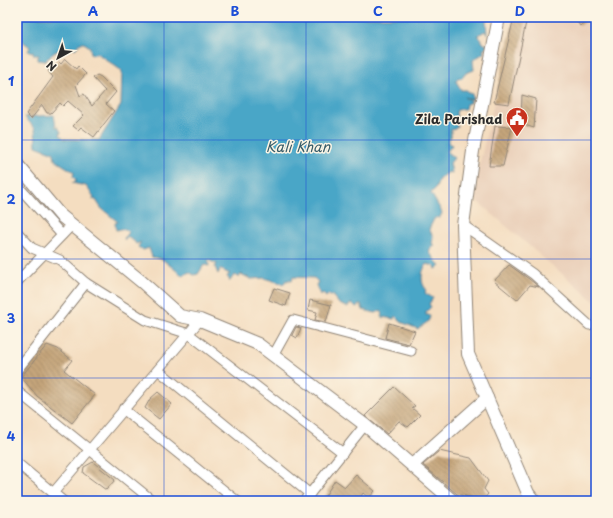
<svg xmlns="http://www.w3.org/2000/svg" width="613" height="518" font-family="'Playpen Sans',sans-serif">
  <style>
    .built { fill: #e9ceb7 }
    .water { fill: #48a6c7; stroke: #3a6879 }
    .building { fill: url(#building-back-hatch) }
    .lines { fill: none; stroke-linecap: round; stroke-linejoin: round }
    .street-casing { stroke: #908476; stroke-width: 11 }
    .secondary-casing { stroke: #908476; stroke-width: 14 }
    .street { stroke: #fff; stroke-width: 9 }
    .secondary { stroke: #fff; stroke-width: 12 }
    .grid { fill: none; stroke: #1d4ed8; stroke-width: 1; stroke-opacity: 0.55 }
    .labels { text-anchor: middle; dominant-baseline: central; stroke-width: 3; stroke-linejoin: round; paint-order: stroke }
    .poi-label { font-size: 13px; font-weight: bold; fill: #2b2b2b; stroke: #fcf5e5; text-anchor: end }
    .water-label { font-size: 14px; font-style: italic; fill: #375c69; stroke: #fcf5e5 }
    .neatline { fill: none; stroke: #1d4ed8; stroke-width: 1.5 }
    .grid-label { font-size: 13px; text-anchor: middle; font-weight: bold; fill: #1d4ed8 }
  </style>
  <defs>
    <pattern id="building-back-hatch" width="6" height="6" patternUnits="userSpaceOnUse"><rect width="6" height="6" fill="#c5a57b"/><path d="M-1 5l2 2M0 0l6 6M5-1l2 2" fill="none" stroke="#a08765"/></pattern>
  </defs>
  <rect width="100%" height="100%" fill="#fcf5e5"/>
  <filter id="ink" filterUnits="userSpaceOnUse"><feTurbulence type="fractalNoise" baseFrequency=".025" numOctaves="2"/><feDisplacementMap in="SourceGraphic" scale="8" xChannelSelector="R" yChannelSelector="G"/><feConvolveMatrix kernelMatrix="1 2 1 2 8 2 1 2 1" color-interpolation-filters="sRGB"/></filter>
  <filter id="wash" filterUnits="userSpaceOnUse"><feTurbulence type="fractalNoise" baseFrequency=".012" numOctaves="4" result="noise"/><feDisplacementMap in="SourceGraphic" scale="16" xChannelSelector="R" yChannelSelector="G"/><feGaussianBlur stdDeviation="0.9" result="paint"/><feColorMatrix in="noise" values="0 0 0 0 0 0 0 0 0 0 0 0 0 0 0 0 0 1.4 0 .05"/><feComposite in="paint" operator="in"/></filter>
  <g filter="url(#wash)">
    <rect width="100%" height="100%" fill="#f4ddc0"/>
    <!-- built -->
    <path class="built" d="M514 17H596V303L477 201V175Z"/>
    <!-- water -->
    <path class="water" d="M17 17H488L486 21 487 34 485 31 478 35 484 44 488 45 487 47 483 49 484 53 473 60 474 70 466 73 461 79 459 77 456 81 461 90H467L468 93 472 94 473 100 464 97 471 102 466 104 465 109 457 110 456 113 457 118 455 117 453 121 458 126 455 129 451 130V137L449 139V142L452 145 447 152 454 158 450 163 452 173 449 172 439 179 436 188 431 193C434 199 439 206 442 213L439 219 437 217 434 219 429 229 433 236 432 244 435 246H432L429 252 440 266 436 269 435 266 427 264C421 270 420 283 426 289L425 293 433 298 429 304 431 307 426 312V315H430C430 324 422 324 418 329L401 322 395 316 394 319 382 317 383 313 381 310 376 313 363 310 361 304 356 307 352 303 347 307 339 304 333 295 330 296 329 294 326 297 323 293 320 295 316 285 318 282 314 278 293 277 292 281 289 279 288 281 286 280 284 284 264 278 251 279 241 274 239 277 234 275 230 281 227 276 230 274 220 269 218 274 215 267 217 264 208 260 209 266 204 265 198 274 194 275 189 272 183 276 162 259 152 257 149 248 143 250 138 247 141 242 136 244 134 241 127 237 125 240 124 238 128 234V231L122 229 116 230 115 223 118 222 101 208 96 200 92 199 94 197 86 186 72 183 77 181 73 177 74 172 55 160 54 153 36 146 35 129 25 117 54 115 56 127H58L61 132 60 135 65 139 99 140 121 105 122 71 97 53 91 55 90 47 84 43H80L75 49 72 46 69 51 66 47C58 51 50 53 46 61L37 60 39 55H34L33 52 28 51 30 47 17 37Z"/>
    <g id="blocks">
      <!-- building -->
      <g class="building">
        <path d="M514 17 526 22 509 104 494 102Z"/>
        <path d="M574 17H591L580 26Z"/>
        <path d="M65 59 76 69 78 66 86 74 76 85 80 96 84 94 92 106 105 91 93 78 97 75 101 77 116 92 106 104 114 111 94 137 81 127 78 130 73 126 84 115 68 101 63 106 60 103 51 113H47L42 105 31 119 26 114 53 77 48 71 57 60 61 64Z"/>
        <path d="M522 95 536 99 534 128 521 124Z"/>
        <path d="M495 126 512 127 503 166H489Z"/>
        <path d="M509 265 529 279 539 287 530 285 517 300 494 281Z"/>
        <path d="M274 288 290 293 286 306 269 300Z"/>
        <path d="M310 300 331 305 326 322 315 320 317 312 308 310Z"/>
        <path d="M389 323 415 331 409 344 385 338Z"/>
        <path d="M296 327 301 328 297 338 292 335Z"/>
        <path d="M47 345 58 349 72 360 64 370 95 395 72 423 37 396 21 377Z"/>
        <path d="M394 387 415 406 412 408 420 415 408 427 399 421 387 434 365 416Z"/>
        <path d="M158 392 172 404 159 419 145 408 150 399Z"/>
        <path d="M439 451 471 458 488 481 484 489 488 494 483 500 457 494 423 465Z"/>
        <path d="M93 462 115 480 106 490 83 473 84 467Z"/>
        <path d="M356 475 375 491 369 498 363 493 358 501H322L335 480 345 487Z"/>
      </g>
    </g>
  </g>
  <g filter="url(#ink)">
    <use href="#blocks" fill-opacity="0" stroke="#908476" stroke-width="1"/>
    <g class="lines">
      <!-- street casing -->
      <g class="street-casing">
        <g id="street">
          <path d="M17 185 62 235"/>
          <path d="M463 225 533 274 589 325"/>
          <path d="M17 232 32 248 60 260 86 283 145 320 189 334 343 453"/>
          <path d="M17 282 72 225"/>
          <path d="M273 356 293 320 411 351"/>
          <path d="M17 370 86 283"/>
          <path d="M158 370 310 494"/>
          <path d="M17 391 153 501"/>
          <path d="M123 409 237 501"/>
          <path d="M17 463 63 501"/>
          <path d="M53 493 200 320"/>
          <path d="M304 501 365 425"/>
        </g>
      </g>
      <!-- secondary casing -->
      <g class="secondary-casing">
        <g id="secondary">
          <path d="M499 17 473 151 463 225 468 354 528 493 534 501"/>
          <path d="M17 164 60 215 142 282 180 316 200 320 258 344 365 425 453 501"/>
          <path d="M412 465 487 398"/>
        </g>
      </g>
      <!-- street -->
      <use href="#street" class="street"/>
      <!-- secondary -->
      <use href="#secondary" class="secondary"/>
    </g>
  </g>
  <!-- grid -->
  <path class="grid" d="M164 17V501M306 17V501M449 17V501M17 140H596M17 259H596M17 378H596"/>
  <!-- icons -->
  <defs>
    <g id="civic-pin" transform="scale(1.15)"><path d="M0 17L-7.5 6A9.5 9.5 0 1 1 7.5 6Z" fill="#c8321e" stroke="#fcf5e5"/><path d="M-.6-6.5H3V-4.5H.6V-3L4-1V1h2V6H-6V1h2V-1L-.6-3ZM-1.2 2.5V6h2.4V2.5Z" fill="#fff"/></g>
  </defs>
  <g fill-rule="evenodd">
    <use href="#civic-pin" x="517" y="118"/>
  </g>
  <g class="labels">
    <!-- poi labels -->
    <g class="poi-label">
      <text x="502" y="118">Zila Parishad</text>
    </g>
    <!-- water labels -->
    <g class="water-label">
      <text x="298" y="146">Kali Khan</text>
    </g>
  </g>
  <!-- margin -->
  <rect width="613" height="518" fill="none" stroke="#fcf5e5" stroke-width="44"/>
  <!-- north arrow -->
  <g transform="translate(58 58) rotate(220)" stroke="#fcf5e5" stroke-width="3" paint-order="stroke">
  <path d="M0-3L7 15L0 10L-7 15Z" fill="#2b2b2b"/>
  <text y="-6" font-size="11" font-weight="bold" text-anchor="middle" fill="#2b2b2b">N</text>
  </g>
  <rect x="22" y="22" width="569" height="474" class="neatline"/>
  <g class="grid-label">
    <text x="93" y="16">A</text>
    <text x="235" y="16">B</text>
    <text x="378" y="16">C</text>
    <text x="520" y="16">D</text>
    <text x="11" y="86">1</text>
    <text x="11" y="204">2</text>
    <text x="11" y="323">3</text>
    <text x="11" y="441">4</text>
  </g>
</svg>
